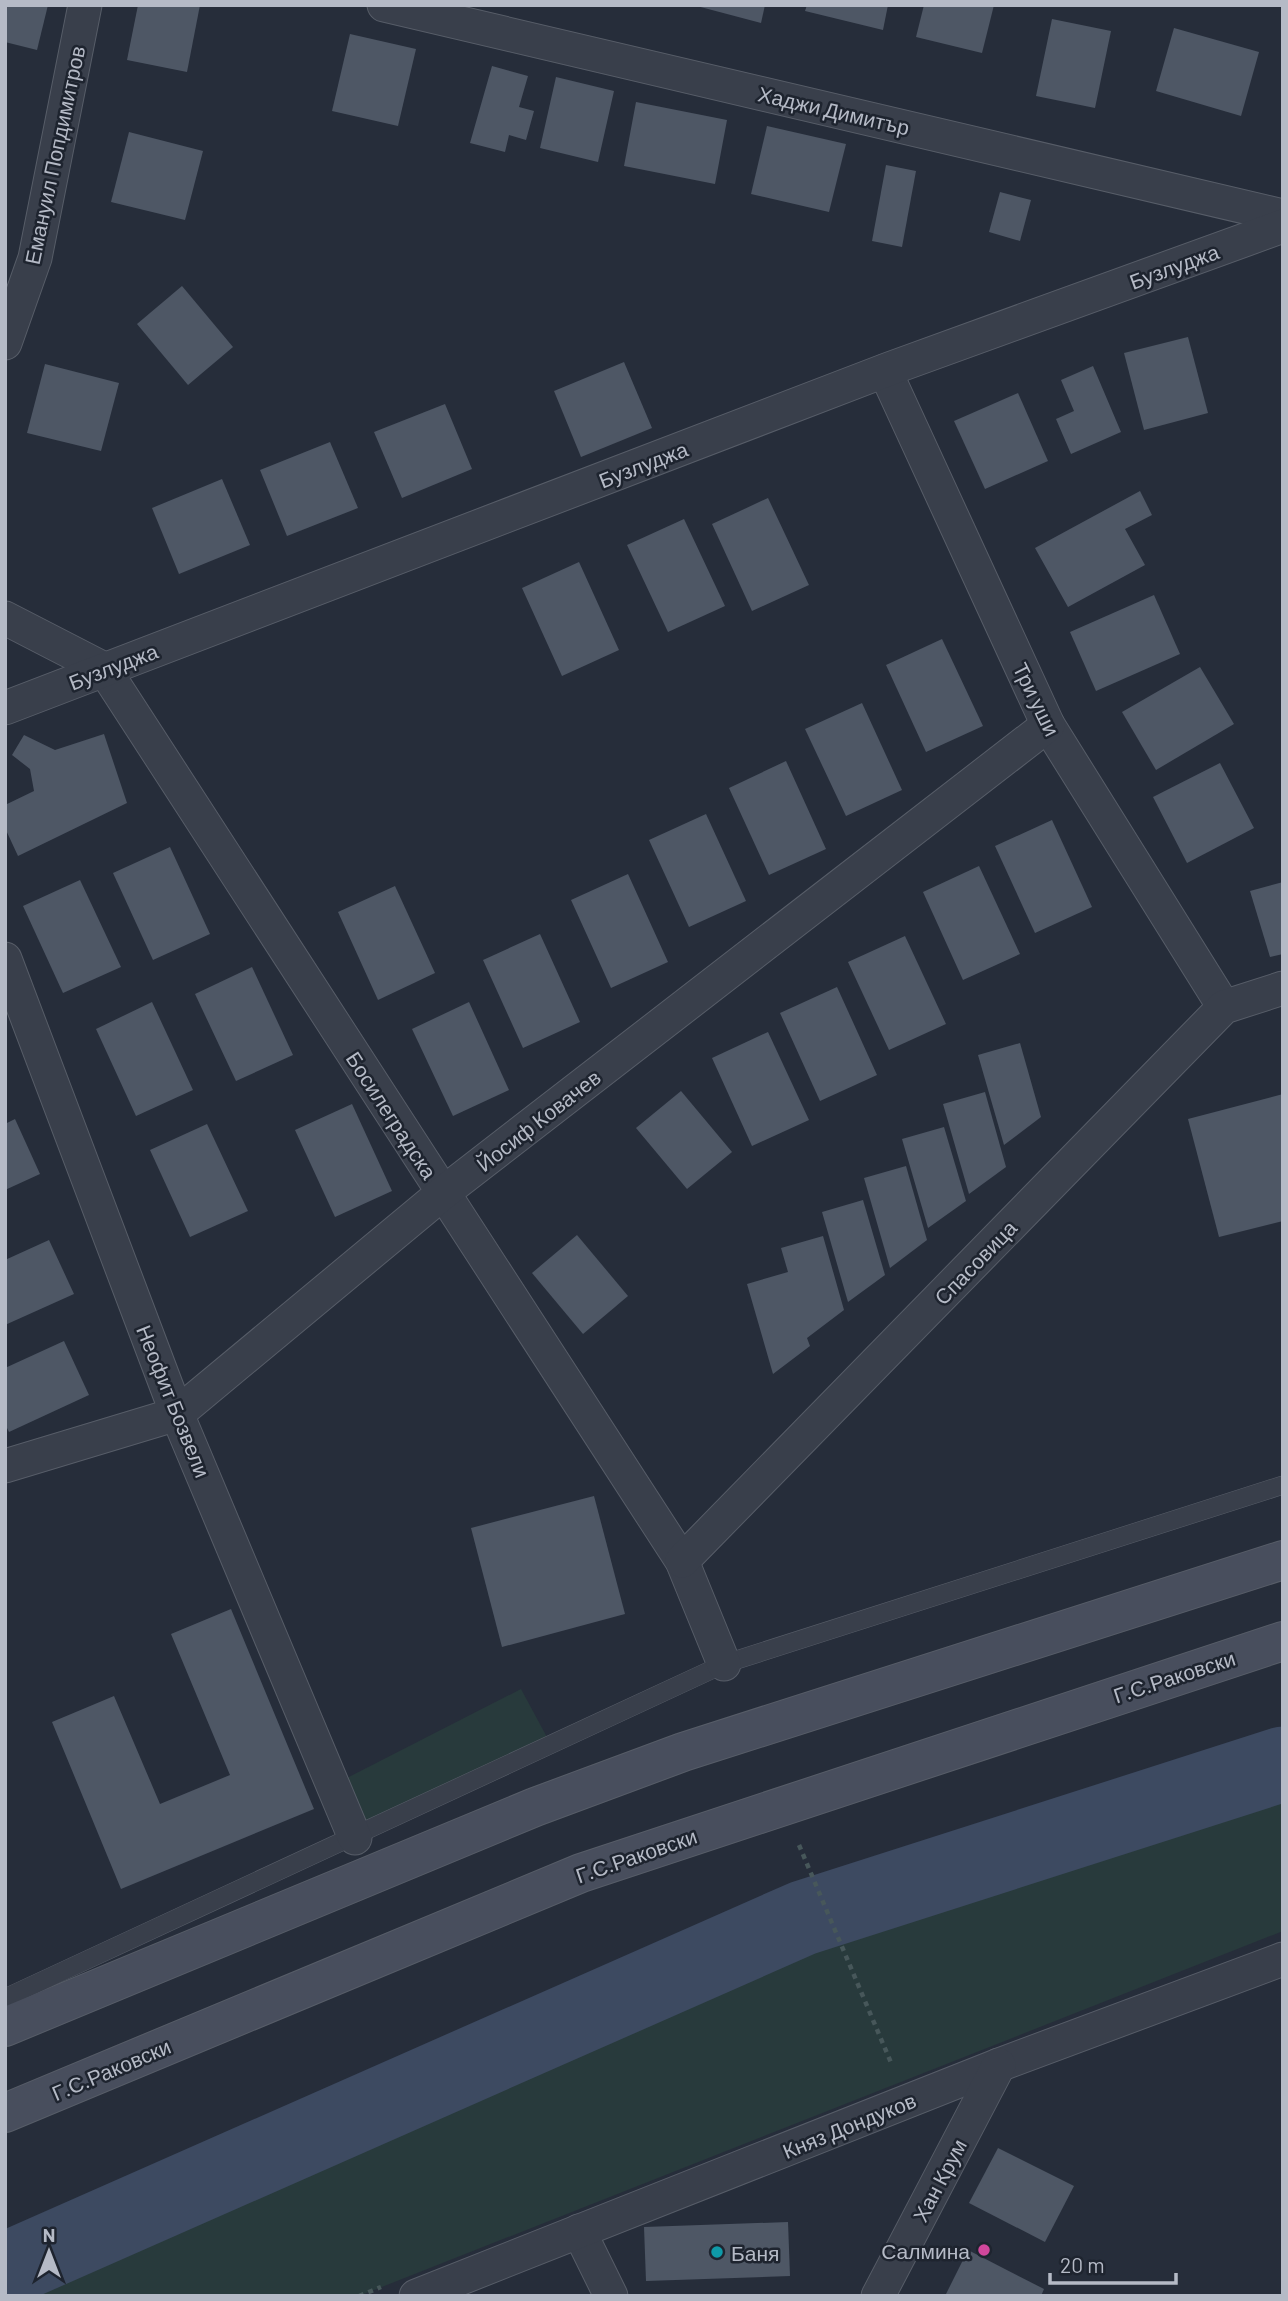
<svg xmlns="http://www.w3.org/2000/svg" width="1288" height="2301" font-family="Barlow,sans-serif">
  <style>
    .green { fill: #283a3c }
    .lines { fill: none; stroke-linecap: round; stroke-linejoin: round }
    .river { stroke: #3d4a61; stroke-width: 75 }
    .building { fill: #4e5765 }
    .lane-casing { stroke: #575d68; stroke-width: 19 }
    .street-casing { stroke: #575d68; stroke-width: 35 }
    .secondary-casing { stroke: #575d68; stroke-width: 40 }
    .path { stroke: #47575a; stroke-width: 4.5; stroke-dasharray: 5 5; stroke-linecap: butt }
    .lane { stroke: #393f4b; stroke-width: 18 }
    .street { stroke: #393f4b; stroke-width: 33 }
    .secondary { stroke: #484e5d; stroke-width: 38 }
    .hotel-dot { fill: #d1479c; stroke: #1e242f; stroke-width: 2.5 }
    .culture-dot { fill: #0f9aa8; stroke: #1e242f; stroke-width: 2.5 }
    .labels { text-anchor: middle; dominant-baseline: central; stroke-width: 5; stroke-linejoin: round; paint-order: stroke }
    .street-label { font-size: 21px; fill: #b5bac6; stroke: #1e242f }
    .poi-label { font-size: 21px; fill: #b5bac6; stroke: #1e242f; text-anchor: end }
  </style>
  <rect width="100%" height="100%" fill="#262d3a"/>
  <!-- green -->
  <g class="green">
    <path d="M521 1689 548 1739 358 1827 341 1781Z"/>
    <path d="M1283 1764V1931L359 2296H5V2268L803 1918Z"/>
  </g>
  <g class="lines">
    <!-- river -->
    <path class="river" d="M5 2270 803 1918 1283 1764"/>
  </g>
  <!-- building -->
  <g class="building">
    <path d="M5 5H48L37 50 5 42Z"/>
    <path d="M138 5H200L187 72 127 60Z"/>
    <path d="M693 5H765L761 23Z"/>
    <path d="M807 5H888L883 30 805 11Z"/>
    <path d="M924 5H994L982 53 916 37Z"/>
    <path d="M1052 19 1111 31 1095 108 1036 96Z"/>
    <path d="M1174 28 1259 52 1241 116 1156 91Z"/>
    <path d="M350 34 416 49 398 126 332 111Z"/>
    <path d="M492 66 528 76 519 107 534 111 526 140 509 135 505 152 470 143Z"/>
    <path d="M556 77 614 91 598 162 540 148Z"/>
    <path d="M636 102 727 120 715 184 624 166Z"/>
    <path d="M767 126 846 144 829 212 751 194Z"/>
    <path d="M129 132 203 151 185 220 111 202Z"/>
    <path d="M886 165 916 171 902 247 872 241Z"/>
    <path d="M1000 192 1031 200 1020 241 989 232Z"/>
    <path d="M182 286 233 347 188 385 137 324Z"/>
    <path d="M1188 337 1208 413 1144 430 1124 353Z"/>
    <path d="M624 362 652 428 581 457 554 391Z"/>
    <path d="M45 364 119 383 101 451 27 433Z"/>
    <path d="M1093 366 1121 432 1071 454 1056 419 1074 411 1061 380Z"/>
    <path d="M1018 393 1048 461 985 489 954 421Z"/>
    <path d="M445 404 472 469 402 498 374 432Z"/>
    <path d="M330 442 358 508 287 536 260 470Z"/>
    <path d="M222 479 250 545 179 574 152 508Z"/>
    <path d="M1140 491 1152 515 1125 529 1145 565 1068 607 1035 548Z"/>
    <path d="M768 498 809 585 752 611 712 524Z"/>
    <path d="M684 519 725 606 668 632 627 545Z"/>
    <path d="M579 562 619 650 562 676 522 588Z"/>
    <path d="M1154 595 1180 654 1096 691 1070 632Z"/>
    <path d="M942 639 983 726 926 752 886 665Z"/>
    <path d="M1200 667 1234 724 1156 770 1122 712Z"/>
    <path d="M862 703 902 790 846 816 805 729Z"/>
    <path d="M104 734 127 803 18 856 5 828V805L34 791 30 769 12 755 24 735 55 750Z"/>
    <path d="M786 761 826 849 769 875 729 788Z"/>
    <path d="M1220 763 1254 828 1187 863 1153 797Z"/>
    <path d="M706 814 746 901 689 927 649 840Z"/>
    <path d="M1052 820 1092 907 1035 933 995 846Z"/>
    <path d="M170 847 210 934 153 960 113 873Z"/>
    <path d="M979 866 1020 954 963 980 923 892Z"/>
    <path d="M628 874 668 962 611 988 571 900Z"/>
    <path d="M80 880 121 967 63 993 23 906Z"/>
    <path d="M1283 882V954L1270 957 1250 891Z"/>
    <path d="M395 886 435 973 378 1000 338 912Z"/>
    <path d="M540 934 580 1022 523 1048 483 960Z"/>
    <path d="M905 936 946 1024 889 1050 848 962Z"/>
    <path d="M252 967 293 1055 236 1081 195 994Z"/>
    <path d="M837 987 877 1075 820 1101 780 1013Z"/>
    <path d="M152 1002 193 1090 136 1116 96 1029Z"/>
    <path d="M469 1002 509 1090 453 1116 412 1029Z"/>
    <path d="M768 1032 809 1120 752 1146 712 1058Z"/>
    <path d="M1020 1043 1041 1117 1004 1145 978 1055Z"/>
    <path d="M681 1091 732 1152 687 1189 636 1128Z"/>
    <path d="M985 1092 1006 1167 969 1194 943 1104Z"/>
    <path d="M1283 1094V1221L1219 1237 1188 1119Z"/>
    <path d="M352 1104 392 1191 335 1217 295 1130Z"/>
    <path d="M15 1119 40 1174 5 1190V1124Z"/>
    <path d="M207 1124 248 1211 190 1237 150 1150Z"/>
    <path d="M944 1127 966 1201 928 1228 902 1139Z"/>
    <path d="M906 1166 927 1240 890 1268 864 1178Z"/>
    <path d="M863 1200 885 1275 848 1302 822 1212Z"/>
    <path d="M577 1235 628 1296 583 1334 532 1273Z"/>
    <path d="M823 1236 844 1310 807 1338 810 1346 773 1374 747 1284 788 1272 781 1248Z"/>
    <path d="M49 1240 74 1294 5 1325V1260Z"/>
    <path d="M64 1341 89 1395 9 1432 5 1424V1368Z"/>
    <path d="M594 1496 625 1614 502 1647 471 1528Z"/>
    <path d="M231 1609 314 1809 121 1889 52 1722 114 1696 160 1804 230 1775 171 1634Z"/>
    <path d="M998 2148 1074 2186 1045 2242 969 2203Z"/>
    <path d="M788 2222 790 2276 646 2281 644 2227Z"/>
    <path d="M968 2250 1044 2289 1041 2296H945Z"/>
  </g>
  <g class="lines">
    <!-- lane casing -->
    <g class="lane-casing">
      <path id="lane" d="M5 1998 724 1664 1283 1485"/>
    </g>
    <!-- street casing -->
    <g class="street-casing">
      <g id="street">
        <path d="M384 5 1283 216"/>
        <path d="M5 343 35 258 85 5"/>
        <path d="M885 371 1048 725 1224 1007"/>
        <path d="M5 618 104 669 682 1561 724 1664"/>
        <path d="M5 708 889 369 1283 226"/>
        <path d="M5 959 177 1414 355 1838"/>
        <path d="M5 1466 177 1414 443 1193 1048 725"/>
        <path d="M682 1561 1224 1007 1283 988"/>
        <path d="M579 2231 611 2296"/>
        <path d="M416 2296 999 2065 1283 1959"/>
        <path d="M878 2296 999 2065"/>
      </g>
    </g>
    <!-- secondary casing -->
    <g class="secondary-casing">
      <g id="secondary">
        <path d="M5 2027 535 1807 683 1752 1283 1560"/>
        <path d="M5 2113 581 1873 1283 1641"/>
      </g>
    </g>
    <!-- path -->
    <g class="path">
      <path d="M799 1845 892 2065"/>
      <path d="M359 2296 381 2287"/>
    </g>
    <!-- lane -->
    <use href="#lane" class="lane"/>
    <!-- street -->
    <use href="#street" class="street"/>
    <!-- secondary -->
    <use href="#secondary" class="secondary"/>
  </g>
  <!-- markers -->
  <circle class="hotel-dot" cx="984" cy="2250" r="7"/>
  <circle class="culture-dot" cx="717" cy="2252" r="7"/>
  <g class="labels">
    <!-- street labels -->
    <g class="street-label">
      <text transform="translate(834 110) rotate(13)">Хаджи Димитър</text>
      <text transform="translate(54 155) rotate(-78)">Емануил Попдимитров</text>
      <text transform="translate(1174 266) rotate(-20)">Бузлуджа</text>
      <text transform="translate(643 464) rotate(-21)">Бузлуджа</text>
      <text transform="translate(113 666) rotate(-21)">Бузлуджа</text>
      <text transform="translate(1037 699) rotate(64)">Три уши</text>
      <text transform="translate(392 1115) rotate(57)">Босилеградска</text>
      <text transform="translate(538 1120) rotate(-38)">Йосиф Ковачев</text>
      <text transform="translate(975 1262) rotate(-46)">Спасовица</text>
      <text transform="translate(174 1401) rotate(68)">Неофит Бозвели</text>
      <text transform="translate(1174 1676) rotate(-18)">Г.С.Раковски</text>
      <text transform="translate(636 1855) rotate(-19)">Г.С.Раковски</text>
      <text transform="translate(111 2069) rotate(-23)">Г.С.Раковски</text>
      <text transform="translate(849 2125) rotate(-22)">Княз Дондуков</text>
      <text transform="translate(939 2180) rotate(-62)">Хан Крум</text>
    </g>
    <!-- poi labels -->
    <g class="poi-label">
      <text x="970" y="2250">Салмина</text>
      <text x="731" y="2252" text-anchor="start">Баня</text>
    </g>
  </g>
  <!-- border -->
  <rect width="1288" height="2301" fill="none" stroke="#b5bac6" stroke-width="14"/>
  <!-- north arrow -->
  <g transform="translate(49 2252)" stroke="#1e242f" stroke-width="5" paint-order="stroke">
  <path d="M0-5L12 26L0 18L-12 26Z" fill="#b5bac6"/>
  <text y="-10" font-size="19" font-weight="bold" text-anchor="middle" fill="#b5bac6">N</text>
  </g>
  <!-- scale -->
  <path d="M1050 2273v10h126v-10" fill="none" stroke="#b5bac6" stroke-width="3.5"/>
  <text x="1060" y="2273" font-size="21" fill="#b5bac6" stroke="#1e242f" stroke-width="5" paint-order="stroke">20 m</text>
</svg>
